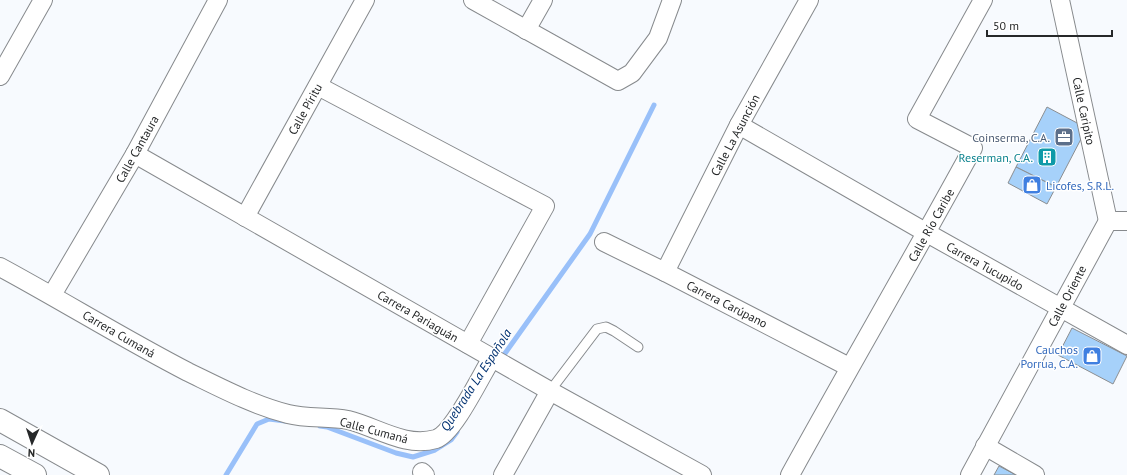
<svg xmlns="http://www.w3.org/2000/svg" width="1127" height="475" font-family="'PT Sans',sans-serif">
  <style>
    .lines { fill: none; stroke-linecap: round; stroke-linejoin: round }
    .stream { stroke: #99c0f9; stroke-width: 5 }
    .building { fill: #a6d1fa; stroke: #8b8e91 }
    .lane-casing { stroke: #878a8d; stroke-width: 11 }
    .street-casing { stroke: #878a8d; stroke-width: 20 }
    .secondary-casing { stroke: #878a8d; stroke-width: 24 }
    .lane { stroke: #fff; stroke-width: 9 }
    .street { stroke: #fff; stroke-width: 18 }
    .secondary { stroke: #fff; stroke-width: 22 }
    .labels { text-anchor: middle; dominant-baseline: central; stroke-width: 3; stroke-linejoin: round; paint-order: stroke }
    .street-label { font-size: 12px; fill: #262829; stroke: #fff }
    .service-label { font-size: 12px; fill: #4e5e75; stroke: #fff; text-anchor: end }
    .culture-label { font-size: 12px; fill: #0d838f; stroke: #fff; text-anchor: end }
    .shop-label { font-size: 12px; fill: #366cbe; stroke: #fff; text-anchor: start }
    .water-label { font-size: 13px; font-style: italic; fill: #003171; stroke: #fff }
  </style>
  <rect width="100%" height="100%" fill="#f7fafe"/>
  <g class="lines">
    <!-- stream -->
    <g class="stream">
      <path d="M501 359 590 234 654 105"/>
      <path d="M320 426 327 427 396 453 413 457 435 450 451 440 457 432"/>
      <path d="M226 475 257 424 269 419 285 421"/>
    </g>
  </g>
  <!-- building -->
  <g class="building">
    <path d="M1047 107 1079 124 1081 139 1056 187 1016 167Z"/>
    <path d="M1016 167 1056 187 1047 204 1008 183Z"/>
    <path d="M1072 328 1127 356 1113 384 1058 355Z"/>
    <path d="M999 466 1016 475H994Z"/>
  </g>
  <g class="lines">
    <!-- lane casing -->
    <g class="lane-casing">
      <path id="lane" d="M550 391 597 329 606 327 614 331 638 347"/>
    </g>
    <!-- street casing -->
    <g class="street-casing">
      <g id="street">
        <path d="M473 0 618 81 632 73 658 38 672 0"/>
        <path d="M1060 0 1108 221"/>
        <path d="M526 30 543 0"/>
        <path d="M0 76 43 0"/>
        <path d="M318 86 545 206 468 344"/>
        <path d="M739 125 927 233 1127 345"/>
        <path d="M135 154 550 391 702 475"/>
        <path d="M245 217 365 0"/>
        <path d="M1108 221H1127"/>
        <path d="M604 242 665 272 849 367"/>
        <path d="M0 267C63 301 124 339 188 372 221 388 253 405 288 414 307 419 329 416 348 420 377 427 405 448 436 439 454 433 481 375 492 358"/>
        <path d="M665 272 739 125 809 0"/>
        <path d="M52 295 135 154 218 0"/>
        <path d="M985 446 1035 475"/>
        <path d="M422 472 425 475"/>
        <path d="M503 475 550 391"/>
        <path d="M790 475C850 366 913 258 973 148L917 119 983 0"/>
        <path d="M970 475 1108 221"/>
      </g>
    </g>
    <!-- secondary casing -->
    <g class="secondary-casing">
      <g id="secondary">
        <path d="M0 420 98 475"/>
        <path d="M0 456 35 475"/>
      </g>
    </g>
    <!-- lane -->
    <use href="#lane" class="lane"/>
    <!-- street -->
    <use href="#street" class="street"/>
    <!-- secondary -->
    <use href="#secondary" class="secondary"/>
  </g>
  <!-- icons -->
  <defs>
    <g id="office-square" transform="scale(1)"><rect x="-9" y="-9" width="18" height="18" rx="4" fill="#5c6f8a" stroke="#fff"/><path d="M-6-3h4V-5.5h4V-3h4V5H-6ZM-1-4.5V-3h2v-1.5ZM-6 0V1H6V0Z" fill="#fff"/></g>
    <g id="building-square" transform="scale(1)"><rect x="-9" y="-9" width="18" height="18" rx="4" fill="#0f9aa8" stroke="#fff"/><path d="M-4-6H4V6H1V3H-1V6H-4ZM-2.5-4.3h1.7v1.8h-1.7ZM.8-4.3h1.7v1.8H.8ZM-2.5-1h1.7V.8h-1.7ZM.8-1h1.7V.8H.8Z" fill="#fff"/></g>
    <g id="shop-square" transform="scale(1)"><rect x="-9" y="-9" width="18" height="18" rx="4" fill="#3f7fe0" stroke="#fff"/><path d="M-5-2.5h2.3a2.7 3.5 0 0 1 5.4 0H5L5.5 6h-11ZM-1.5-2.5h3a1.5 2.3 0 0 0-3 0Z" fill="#fff"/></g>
  </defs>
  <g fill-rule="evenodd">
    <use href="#office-square" x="1064" y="137"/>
    <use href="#building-square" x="1047" y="157"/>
    <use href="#shop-square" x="1032" y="185"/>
    <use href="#shop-square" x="1092" y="356"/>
  </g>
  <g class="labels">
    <!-- street labels -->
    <g class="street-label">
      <text transform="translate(305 109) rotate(-61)">Calle Píritu</text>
      <text transform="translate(1084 111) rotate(78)">Calle Caripito</text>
      <text transform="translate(735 135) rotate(-62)">Calle La Asunción</text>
      <text transform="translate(137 149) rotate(-61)">Calle Cantaura</text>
      <text transform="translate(931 225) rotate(-61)">Calle Río Caribe</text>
      <text transform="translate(985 266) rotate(29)">Carrera Tucupido</text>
      <text transform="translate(1067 296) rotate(-62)">Calle Oriente</text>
      <text transform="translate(727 304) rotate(27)">Carrera Carúpano</text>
      <text transform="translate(418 316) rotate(30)">Carrera Pariaguán</text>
      <text transform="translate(119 334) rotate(30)">Carrera Cumaná</text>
      <text transform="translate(374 430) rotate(15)">Calle Cumaná</text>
    </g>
    <!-- service labels -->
    <g class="service-label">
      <text x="1050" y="137">Coinserma, C.A.</text>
    </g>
    <!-- culture labels -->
    <g class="culture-label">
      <text x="1033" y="157">Reserman, C.A.</text>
    </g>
    <!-- shop labels -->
    <g class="shop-label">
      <text x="1046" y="185">Licofes, S.R.L.</text>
      <text x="1078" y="349" text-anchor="end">Cauchos<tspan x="1078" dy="14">Porrua, C.A.</tspan></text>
    </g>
    <!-- water labels -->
    <g class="water-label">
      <text transform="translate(476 380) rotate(-57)">Quebrada La Española</text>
    </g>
  </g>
  <!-- north arrow -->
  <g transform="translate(32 443) rotate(183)" stroke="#ffffff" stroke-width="3" paint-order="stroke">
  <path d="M0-3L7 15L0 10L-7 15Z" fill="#262829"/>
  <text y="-6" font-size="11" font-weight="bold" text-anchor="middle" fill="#262829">N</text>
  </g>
  <!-- scale -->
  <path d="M987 30v6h125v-6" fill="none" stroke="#262829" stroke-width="2"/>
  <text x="993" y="30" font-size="12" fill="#262829" stroke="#ffffff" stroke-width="3" paint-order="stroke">50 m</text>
</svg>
